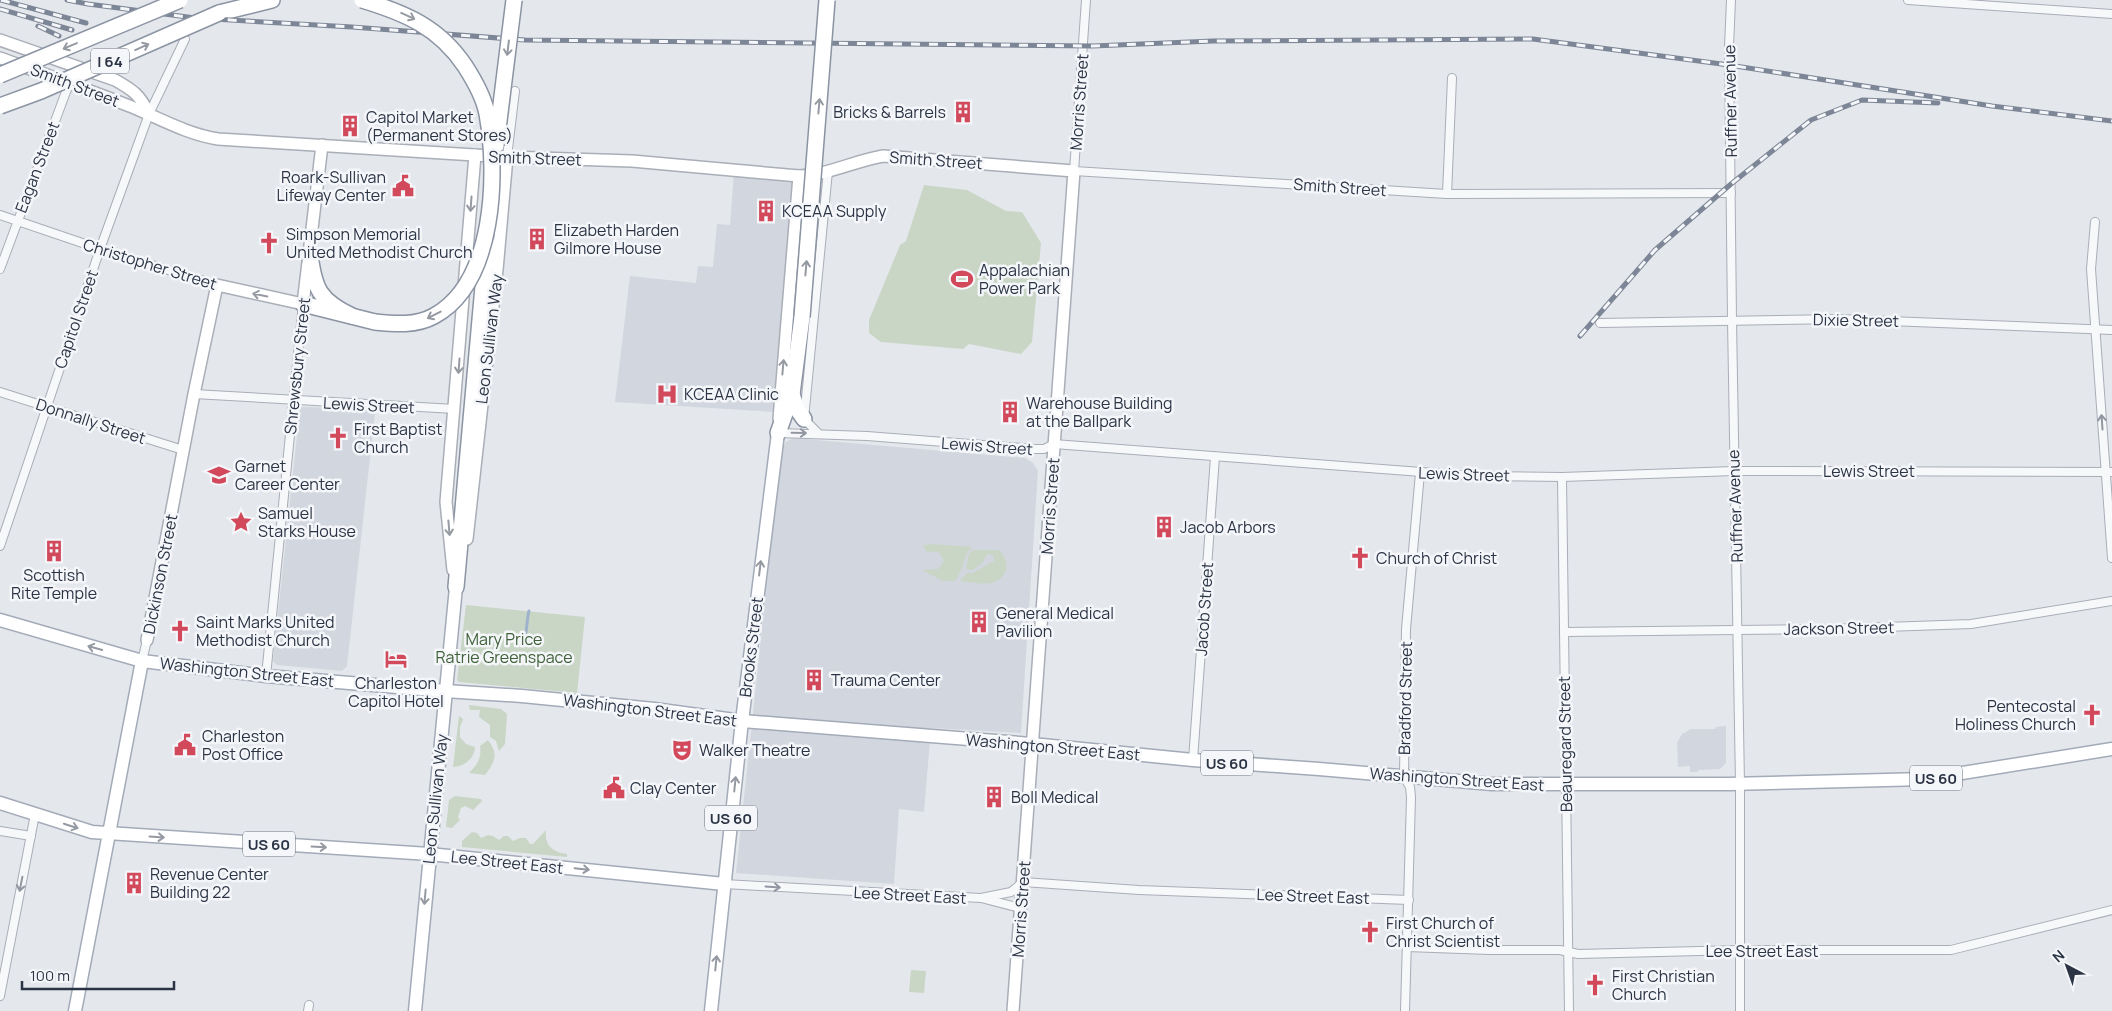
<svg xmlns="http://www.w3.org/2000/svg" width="2112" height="1011" font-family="Manrope,sans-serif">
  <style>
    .built { fill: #d2d6de }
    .green { fill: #c9d6c5 }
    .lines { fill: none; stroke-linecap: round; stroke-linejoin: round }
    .stream { stroke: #9fb4cc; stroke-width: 3 }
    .street-casing { stroke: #a9aeb7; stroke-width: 10 }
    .secondary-casing { stroke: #a9aeb7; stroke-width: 14 }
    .primary-casing { stroke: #a3abb8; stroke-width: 15 }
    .highway-casing { stroke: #8b94a3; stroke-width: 18 }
    .street { stroke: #f7f8fa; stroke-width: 8 }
    .secondary { stroke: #fff; stroke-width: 11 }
    .primary { stroke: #fff; stroke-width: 12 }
    .highway { stroke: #fff; stroke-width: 15 }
    .rail-casing { stroke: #7d8696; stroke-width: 5 }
    .rail { stroke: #f4f6f9; stroke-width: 3; stroke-dasharray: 9; stroke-linecap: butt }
    .highway-bridge-casing { stroke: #8b94a3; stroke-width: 18; stroke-linecap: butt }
    .highway-bridge { stroke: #fff; stroke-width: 15 }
    .oneway { stroke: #959aa2 }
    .oneway2 { stroke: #9196a0 }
    .labels { text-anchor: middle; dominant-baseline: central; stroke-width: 5; stroke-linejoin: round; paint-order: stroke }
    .shield { fill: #f4f6f9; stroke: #676e7b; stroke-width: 1 }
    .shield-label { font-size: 15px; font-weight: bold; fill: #2b3445 }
    .street-label { font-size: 16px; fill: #2b3445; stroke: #f4f6f9 }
    .poi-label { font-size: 16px; fill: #2b3445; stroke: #f4f6f9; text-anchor: start }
    .park-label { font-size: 16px; fill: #3f6138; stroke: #f4f6f9 }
  </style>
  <rect width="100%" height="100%" fill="#e4e7ec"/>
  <!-- built -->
  <g class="built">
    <path d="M734 173 796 176 776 412 615 402 630 276 696 283 698 266 713 267 717 224 730 225Z"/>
    <path d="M300 407 372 408 375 412 347 666 342 671 277 665 273 661Z"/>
    <path d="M793 438 1025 458 1033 463 1038 471 1021 733 931 728 924 812 899 809 894 884 736 873 781 449 786 442Z"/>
    <path d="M1726 726V763L1720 769 1699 770 1697 772H1690V766L1678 767 1677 743 1682 734 1691 729H1715L1716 727Z"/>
  </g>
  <!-- green -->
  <g class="green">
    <path d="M924 185 967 190 1006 211 1022 212 1041 243 1032 342 1021 354 969 344 963 349 881 342 869 333V320L900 245 906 241Z"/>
    <path d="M929 544 972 547C962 557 964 570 955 581H943L922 570 938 569 944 561 940 553 932 551 928 553 923 546Z"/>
    <path d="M973 550H997L1001 552C1006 559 1009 567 1004 574 994 589 974 582 960 581L967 573H973L994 561 993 555 987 554 983 562 973 570 966 569 969 554Z"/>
    <path d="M466 605 585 617 577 693 459 682 457 680Z"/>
    <path d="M469 705 501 709 507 714 505 744 499 751 496 741 490 737V725L479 717 480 710H470Z"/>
    <path d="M459 716 463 719 460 727V737L466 744 475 747C474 759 465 766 453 767Z"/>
    <path d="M488 740C499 754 495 762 485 775L469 773C477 765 482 758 480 746Z"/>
    <path d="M455 796 481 799 482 801 473 810 465 806 461 808 458 817 460 820 452 828 446 827 449 800Z"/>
    <path d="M546 830C544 844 552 853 567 854V857L462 847V841L472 832 477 833 481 838 488 835 493 836 499 840 504 836H508L513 841 520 838H526L530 844H533Z"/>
    <path d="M911 970 926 971 924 993 909 992Z"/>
  </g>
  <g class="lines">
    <!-- stream -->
    <path class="stream" d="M523 642C528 632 526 622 529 611"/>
    <!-- street casing -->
    <g class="street-casing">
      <g id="street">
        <path d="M1086 0 1074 171 1447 194 1731 193"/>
        <path d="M1731 0 1729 47 1732 320 1740 784V1011"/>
        <path d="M1908 0 2112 14"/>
        <path d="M507 157 515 91"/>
        <path d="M1447 194 1452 78"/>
        <path d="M0 215 100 249 217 285"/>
        <path d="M2095 222 2091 269 2112 558"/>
        <path d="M0 269 70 81"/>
        <path d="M1600 323 1839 319 2112 330"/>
        <path d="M0 392 183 450"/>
        <path d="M194 394 455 409"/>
        <path d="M778 433 867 436 1035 449H1044L1054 444 1474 476 1562 477 1734 471 2112 472"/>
        <path d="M819 434 804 419 828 171"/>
        <path d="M1562 477 1569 1011"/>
        <path d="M0 546 100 249 149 114 185 39"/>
        <path d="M1564 632 1828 629 1971 624 2112 601"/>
        <path d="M142 661 147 640"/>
        <path d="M266 676 303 304"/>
        <path d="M1193 760 1215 457"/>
        <path d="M0 831 31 836"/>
        <path d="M724 884 981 898 1020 908"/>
        <path d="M981 898 1011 892 1023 882 1139 890 1409 900"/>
        <path d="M1407 947 1489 950H1560L1578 954 1740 950H1951L2112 910"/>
        <path d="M0 996 35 814"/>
        <path d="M308 1011 309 1005"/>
        <path d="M1405 1011 1411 797 1410 787 1404 777 1406 629 1420 473"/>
      </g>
    </g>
    <!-- secondary casing -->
    <g class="secondary-casing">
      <g id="secondary">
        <path d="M0 40 115 80C133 90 140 95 149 114"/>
        <path d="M0 58C44 74 89 90 132 107 161 119 187 134 218 139L507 157 632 161 799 176C828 175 854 161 883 156L1074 171 1013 1011"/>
        <path d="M779 419 799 176"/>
        <path d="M467 539 497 270 507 157"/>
        <path d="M453 570 446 502 475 155"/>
        <path d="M147 640 194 394 217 285 303 304 322 145"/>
      </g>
    </g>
    <!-- primary casing -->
    <g class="primary-casing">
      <g id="primary">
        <path d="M0 620 142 661 266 676 445 691 522 696 654 709 742 721 1032 744 1193 760 1319 769 1492 784H1729L1925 779 2112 749"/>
        <path d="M0 803 92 832 429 854 724 884"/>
        <path d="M75 1011 142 661"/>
        <path d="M415 1011 456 587"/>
        <path d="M711 1011 742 721 778 433"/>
      </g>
    </g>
    <!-- highway casing -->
    <g class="highway-casing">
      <g id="highway">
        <path d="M219 13 272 0"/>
        <path d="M310 254C314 289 320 301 352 316"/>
        <path d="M303 304 375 322"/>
        <path d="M792 394 797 409 804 419"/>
        <path d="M778 433 792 394 802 317"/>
        <path d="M456 587 487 242"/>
      </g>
    </g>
    <!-- street -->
    <use href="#street" class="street"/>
    <!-- secondary -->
    <use href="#secondary" class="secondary"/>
    <!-- primary -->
    <use href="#primary" class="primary"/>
    <!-- highway -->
    <use href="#highway" class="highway"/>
    <!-- rail casing -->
    <g class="rail-casing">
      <g id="rail">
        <path d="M1 0 86 23"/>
        <path d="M67 0 88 4 195 18 352 27 525 40 1093 46 1213 41 1533 39 1729 65 1992 106 2112 121"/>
        <path d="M0 9 72 30"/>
        <path d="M38 26 59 36"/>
        <path d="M1580 336 1655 250 1731 184 1811 120 1862 100 1938 103"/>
      </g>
    </g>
    <!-- rail -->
    <use href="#rail" class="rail"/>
    <!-- highway-bridge casing -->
    <g class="highway-bridge-casing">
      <g id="highway-bridge">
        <path d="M362 0C405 13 439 27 465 66 474 80 484 97 487 114 498 174 495 283 434 316 416 326 395 324 375 322"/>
        <path d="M0 75 180 0"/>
        <path d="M0 106 41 91 219 13"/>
        <path d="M496 145 514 0"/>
        <path d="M802 317 827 0"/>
      </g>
    </g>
    <!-- highway-bridge -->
    <use href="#highway-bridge" class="highway-bridge"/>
  </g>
  <!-- one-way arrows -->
  <defs><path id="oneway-shaft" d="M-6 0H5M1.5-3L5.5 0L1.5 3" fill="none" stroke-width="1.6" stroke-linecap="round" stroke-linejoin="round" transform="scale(1.25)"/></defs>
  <g class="oneway">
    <use href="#oneway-shaft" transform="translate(408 16) rotate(25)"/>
    <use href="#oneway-shaft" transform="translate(70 46) rotate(157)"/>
    <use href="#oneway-shaft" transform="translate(142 47) rotate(-24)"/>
    <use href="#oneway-shaft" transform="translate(508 48) rotate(97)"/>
    <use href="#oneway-shaft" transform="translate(819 106) rotate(-85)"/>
    <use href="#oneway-shaft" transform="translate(471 204) rotate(94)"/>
    <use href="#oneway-shaft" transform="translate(806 268) rotate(-85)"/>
    <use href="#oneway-shaft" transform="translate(260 295) rotate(-168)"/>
    <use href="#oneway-shaft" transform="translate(434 315) rotate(153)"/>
    <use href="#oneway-shaft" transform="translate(459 366) rotate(94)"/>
    <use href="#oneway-shaft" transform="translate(783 367) rotate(-85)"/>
    <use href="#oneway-shaft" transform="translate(449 528) rotate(85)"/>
    <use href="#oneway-shaft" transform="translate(760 568) rotate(-83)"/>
    <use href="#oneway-shaft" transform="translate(95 648) rotate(-164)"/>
    <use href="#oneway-shaft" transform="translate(735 784) rotate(-84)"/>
    <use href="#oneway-shaft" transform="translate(71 826) rotate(18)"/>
    <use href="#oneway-shaft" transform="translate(157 837) rotate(4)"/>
    <use href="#oneway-shaft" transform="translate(319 847) rotate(3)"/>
    <use href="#oneway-shaft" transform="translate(582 869) rotate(6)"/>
    <use href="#oneway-shaft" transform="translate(425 897) rotate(95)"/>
    <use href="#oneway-shaft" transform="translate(716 963) rotate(-84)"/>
  </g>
  <g class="oneway2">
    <use href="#oneway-shaft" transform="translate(2102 422) rotate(-94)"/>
    <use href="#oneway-shaft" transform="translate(799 433) rotate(1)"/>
    <use href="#oneway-shaft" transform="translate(21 884) rotate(101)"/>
    <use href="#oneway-shaft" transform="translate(773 887) rotate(4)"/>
  </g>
  <!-- icons -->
  <defs>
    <g id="building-bare" transform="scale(1.725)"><path d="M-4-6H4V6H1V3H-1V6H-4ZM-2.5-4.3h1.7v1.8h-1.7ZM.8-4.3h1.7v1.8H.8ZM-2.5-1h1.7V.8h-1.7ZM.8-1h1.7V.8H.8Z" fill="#d1495b" stroke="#f4f6f9" stroke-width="2.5" paint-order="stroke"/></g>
    <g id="civic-bare" transform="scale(1.725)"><path d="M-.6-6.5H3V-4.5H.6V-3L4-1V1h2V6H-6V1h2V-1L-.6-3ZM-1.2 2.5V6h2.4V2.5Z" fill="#d1495b" stroke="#f4f6f9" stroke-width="2.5" paint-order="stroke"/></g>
    <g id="church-bare" transform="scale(1.725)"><path d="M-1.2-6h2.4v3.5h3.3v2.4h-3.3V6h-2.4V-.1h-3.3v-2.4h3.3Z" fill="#d1495b" stroke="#f4f6f9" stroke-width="2.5" paint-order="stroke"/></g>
    <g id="stadium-bare" transform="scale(1.725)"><path d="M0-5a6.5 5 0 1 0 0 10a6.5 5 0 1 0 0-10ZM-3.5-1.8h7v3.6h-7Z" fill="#d1495b" stroke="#f4f6f9" stroke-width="2.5" paint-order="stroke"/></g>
    <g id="hospital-bare" transform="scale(1.725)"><path d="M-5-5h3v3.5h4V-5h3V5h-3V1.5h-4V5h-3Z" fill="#d1495b" stroke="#f4f6f9" stroke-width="2.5" paint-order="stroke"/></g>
    <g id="school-bare" transform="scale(1.725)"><path d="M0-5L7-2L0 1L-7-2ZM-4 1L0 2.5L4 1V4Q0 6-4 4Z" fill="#d1495b" stroke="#f4f6f9" stroke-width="2.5" paint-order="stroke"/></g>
    <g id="sight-bare" transform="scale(1.725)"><path d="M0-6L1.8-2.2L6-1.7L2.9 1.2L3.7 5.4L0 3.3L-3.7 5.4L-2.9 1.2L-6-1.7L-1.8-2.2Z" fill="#d1495b" stroke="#f4f6f9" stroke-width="2.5" paint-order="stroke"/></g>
    <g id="hotel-bare" transform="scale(1.725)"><path d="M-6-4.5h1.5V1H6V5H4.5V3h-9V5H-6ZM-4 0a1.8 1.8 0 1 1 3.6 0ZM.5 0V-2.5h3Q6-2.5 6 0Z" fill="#d1495b" stroke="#f4f6f9" stroke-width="2.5" paint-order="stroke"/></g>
    <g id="theatre-bare" transform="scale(1.725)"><path d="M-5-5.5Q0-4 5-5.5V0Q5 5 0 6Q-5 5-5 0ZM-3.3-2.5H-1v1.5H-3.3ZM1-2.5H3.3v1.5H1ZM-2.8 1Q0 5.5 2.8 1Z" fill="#d1495b" stroke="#f4f6f9" stroke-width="2.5" paint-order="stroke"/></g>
  </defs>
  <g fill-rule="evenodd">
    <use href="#building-bare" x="963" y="112"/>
    <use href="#building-bare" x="350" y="126"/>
    <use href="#civic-bare" x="403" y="186"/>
    <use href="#building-bare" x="766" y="211"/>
    <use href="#building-bare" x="537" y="239"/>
    <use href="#church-bare" x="269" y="243"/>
    <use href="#stadium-bare" x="962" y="279"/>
    <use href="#hospital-bare" x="667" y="394"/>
    <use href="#building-bare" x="1010" y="412"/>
    <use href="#church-bare" x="338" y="438"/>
    <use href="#school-bare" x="219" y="475"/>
    <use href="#sight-bare" x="241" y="522"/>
    <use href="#building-bare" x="1164" y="527"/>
    <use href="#building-bare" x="54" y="551"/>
    <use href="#church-bare" x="1360" y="558"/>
    <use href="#building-bare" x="979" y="622"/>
    <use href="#church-bare" x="180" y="631"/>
    <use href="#hotel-bare" x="396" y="659"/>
    <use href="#building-bare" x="814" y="680"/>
    <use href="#church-bare" x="2092" y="715"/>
    <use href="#civic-bare" x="185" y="745"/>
    <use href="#theatre-bare" x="682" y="750"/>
    <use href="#civic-bare" x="614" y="788"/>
    <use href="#building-bare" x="994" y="797"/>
    <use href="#building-bare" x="134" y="883"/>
    <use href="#church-bare" x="1370" y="932"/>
    <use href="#church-bare" x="1595" y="985"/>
  </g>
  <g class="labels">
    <!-- shield labels -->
    <g class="shield">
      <rect x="91" y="48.5" width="38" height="25" rx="4"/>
      <rect x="1201" y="750.5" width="52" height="25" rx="4"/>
      <rect x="1910" y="765.5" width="52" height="25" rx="4"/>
      <rect x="705" y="805.5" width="52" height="25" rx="4"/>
      <rect x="243" y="831.5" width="52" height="25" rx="4"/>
    </g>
    <g class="shield-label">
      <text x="110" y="61">I 64</text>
      <text x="1227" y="763">US 60</text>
      <text x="1936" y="778">US 60</text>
      <text x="731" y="818">US 60</text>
      <text x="269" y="844">US 60</text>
    </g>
    <!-- street labels -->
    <g class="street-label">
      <text transform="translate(75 85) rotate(21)">Smith Street</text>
      <text transform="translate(1730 101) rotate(-91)">Ruffner Avenue</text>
      <text transform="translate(1079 102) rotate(-86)">Morris Street</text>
      <text transform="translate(535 158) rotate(2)">Smith Street</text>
      <text transform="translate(936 160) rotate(4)">Smith Street</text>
      <text transform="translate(37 167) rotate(-69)">Eagan Street</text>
      <text transform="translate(1340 187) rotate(4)">Smith Street</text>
      <text transform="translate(150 264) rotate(17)">Christopher Street</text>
      <text transform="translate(76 319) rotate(-71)">Capitol Street</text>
      <text transform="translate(1856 320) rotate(1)">Dixie Street</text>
      <text transform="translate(489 339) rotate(-83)">Leon Sullivan Way</text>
      <text transform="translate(297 366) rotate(-84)">Shrewsbury Street</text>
      <text transform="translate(369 405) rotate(3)">Lewis Street</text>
      <text transform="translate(91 421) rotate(18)">Donnally Street</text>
      <text transform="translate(987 446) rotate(4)">Lewis Street</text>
      <text x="1869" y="471">Lewis Street</text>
      <text transform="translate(1464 474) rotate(2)">Lewis Street</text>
      <text transform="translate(1050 506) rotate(-86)">Morris Street</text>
      <text transform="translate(1735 506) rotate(-92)">Ruffner Avenue</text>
      <text transform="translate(160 574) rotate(-79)">Dickinson Street</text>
      <text transform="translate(1204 609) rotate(-86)">Jacob Street</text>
      <text transform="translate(1839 628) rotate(-1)">Jackson Street</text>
      <text transform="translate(751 647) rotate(-83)">Brooks Street</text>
      <text transform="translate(247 672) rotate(6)">Washington Street East</text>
      <text transform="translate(1405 698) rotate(-89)">Bradford Street</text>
      <text transform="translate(650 710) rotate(7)">Washington Street East</text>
      <text transform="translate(1565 744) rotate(-91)">Beauregard Street</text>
      <text transform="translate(1053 747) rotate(5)">Washington Street East</text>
      <text transform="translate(1457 779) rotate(4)">Washington Street East</text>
      <text transform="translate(435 799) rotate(-84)">Leon Sullivan Way</text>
      <text transform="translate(507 862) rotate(6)">Lee Street East</text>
      <text transform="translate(910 895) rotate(3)">Lee Street East</text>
      <text transform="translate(1313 896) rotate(2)">Lee Street East</text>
      <text transform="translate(1021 909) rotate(-86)">Morris Street</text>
      <text x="1762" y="951">Lee Street East</text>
    </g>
    <!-- poi labels -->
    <g class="poi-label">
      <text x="946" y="112" text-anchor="end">Bricks &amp; Barrels</text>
      <text x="366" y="117">Capitol Market<tspan x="366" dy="18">(Permanent Stores)</tspan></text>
      <text x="386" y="177" text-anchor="end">Roark-Sullivan<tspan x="386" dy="18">Lifeway Center</tspan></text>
      <text x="782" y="211">KCEAA Supply</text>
      <text x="554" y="230">Elizabeth Harden<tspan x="554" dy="18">Gilmore House</tspan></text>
      <text x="286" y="234">Simpson Memorial<tspan x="286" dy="18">United Methodist Church</tspan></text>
      <text x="979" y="270">Appalachian<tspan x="979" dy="18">Power Park</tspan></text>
      <text x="684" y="394">KCEAA Clinic</text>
      <text x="1026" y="403">Warehouse Building<tspan x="1026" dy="18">at the Ballpark</tspan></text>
      <text x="354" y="429">First Baptist<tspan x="354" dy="18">Church</tspan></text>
      <text x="235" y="466">Garnet<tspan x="235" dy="18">Career Center</tspan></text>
      <text x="258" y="513">Samuel<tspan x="258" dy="18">Starks House</tspan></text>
      <text x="1180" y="527">Jacob Arbors</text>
      <text x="1376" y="558">Church of Christ</text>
      <text x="54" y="575" text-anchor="middle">Scottish<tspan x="54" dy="18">Rite Temple</tspan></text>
      <text x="996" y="613">General Medical<tspan x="996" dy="18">Pavilion</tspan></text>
      <text x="196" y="622">Saint Marks United<tspan x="196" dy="18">Methodist Church</tspan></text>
      <text x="831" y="680">Trauma Center</text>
      <text x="396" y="683" text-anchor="middle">Charleston<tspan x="396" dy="18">Capitol Hotel</tspan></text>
      <text x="2076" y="706" text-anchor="end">Pentecostal<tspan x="2076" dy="18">Holiness Church</tspan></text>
      <text x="202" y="736">Charleston<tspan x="202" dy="18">Post Office</tspan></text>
      <text x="699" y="750">Walker Theatre</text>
      <text x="630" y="788">Clay Center</text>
      <text x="1011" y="797">Boll Medical</text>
      <text x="150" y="874">Revenue Center<tspan x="150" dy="18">Building 22</tspan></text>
      <text x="1386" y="923">First Church of<tspan x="1386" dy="18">Christ Scientist</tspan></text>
      <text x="1612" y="976">First Christian<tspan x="1612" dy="18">Church</tspan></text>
    </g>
    <!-- park labels -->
    <g class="park-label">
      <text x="504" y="639">Mary Price<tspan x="504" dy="18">Ratrie Greenspace</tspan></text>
    </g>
  </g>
  <!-- north arrow -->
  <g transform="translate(2067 966) rotate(319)" stroke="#f4f6f9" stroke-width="4" paint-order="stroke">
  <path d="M0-4L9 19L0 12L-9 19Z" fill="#2b3445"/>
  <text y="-8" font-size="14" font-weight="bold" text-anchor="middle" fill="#2b3445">N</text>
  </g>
  <!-- scale -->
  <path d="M22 981v8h152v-8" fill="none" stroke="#2b3445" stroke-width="2.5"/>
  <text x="30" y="981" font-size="15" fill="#2b3445" stroke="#f4f6f9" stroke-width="4" paint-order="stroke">100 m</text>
</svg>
